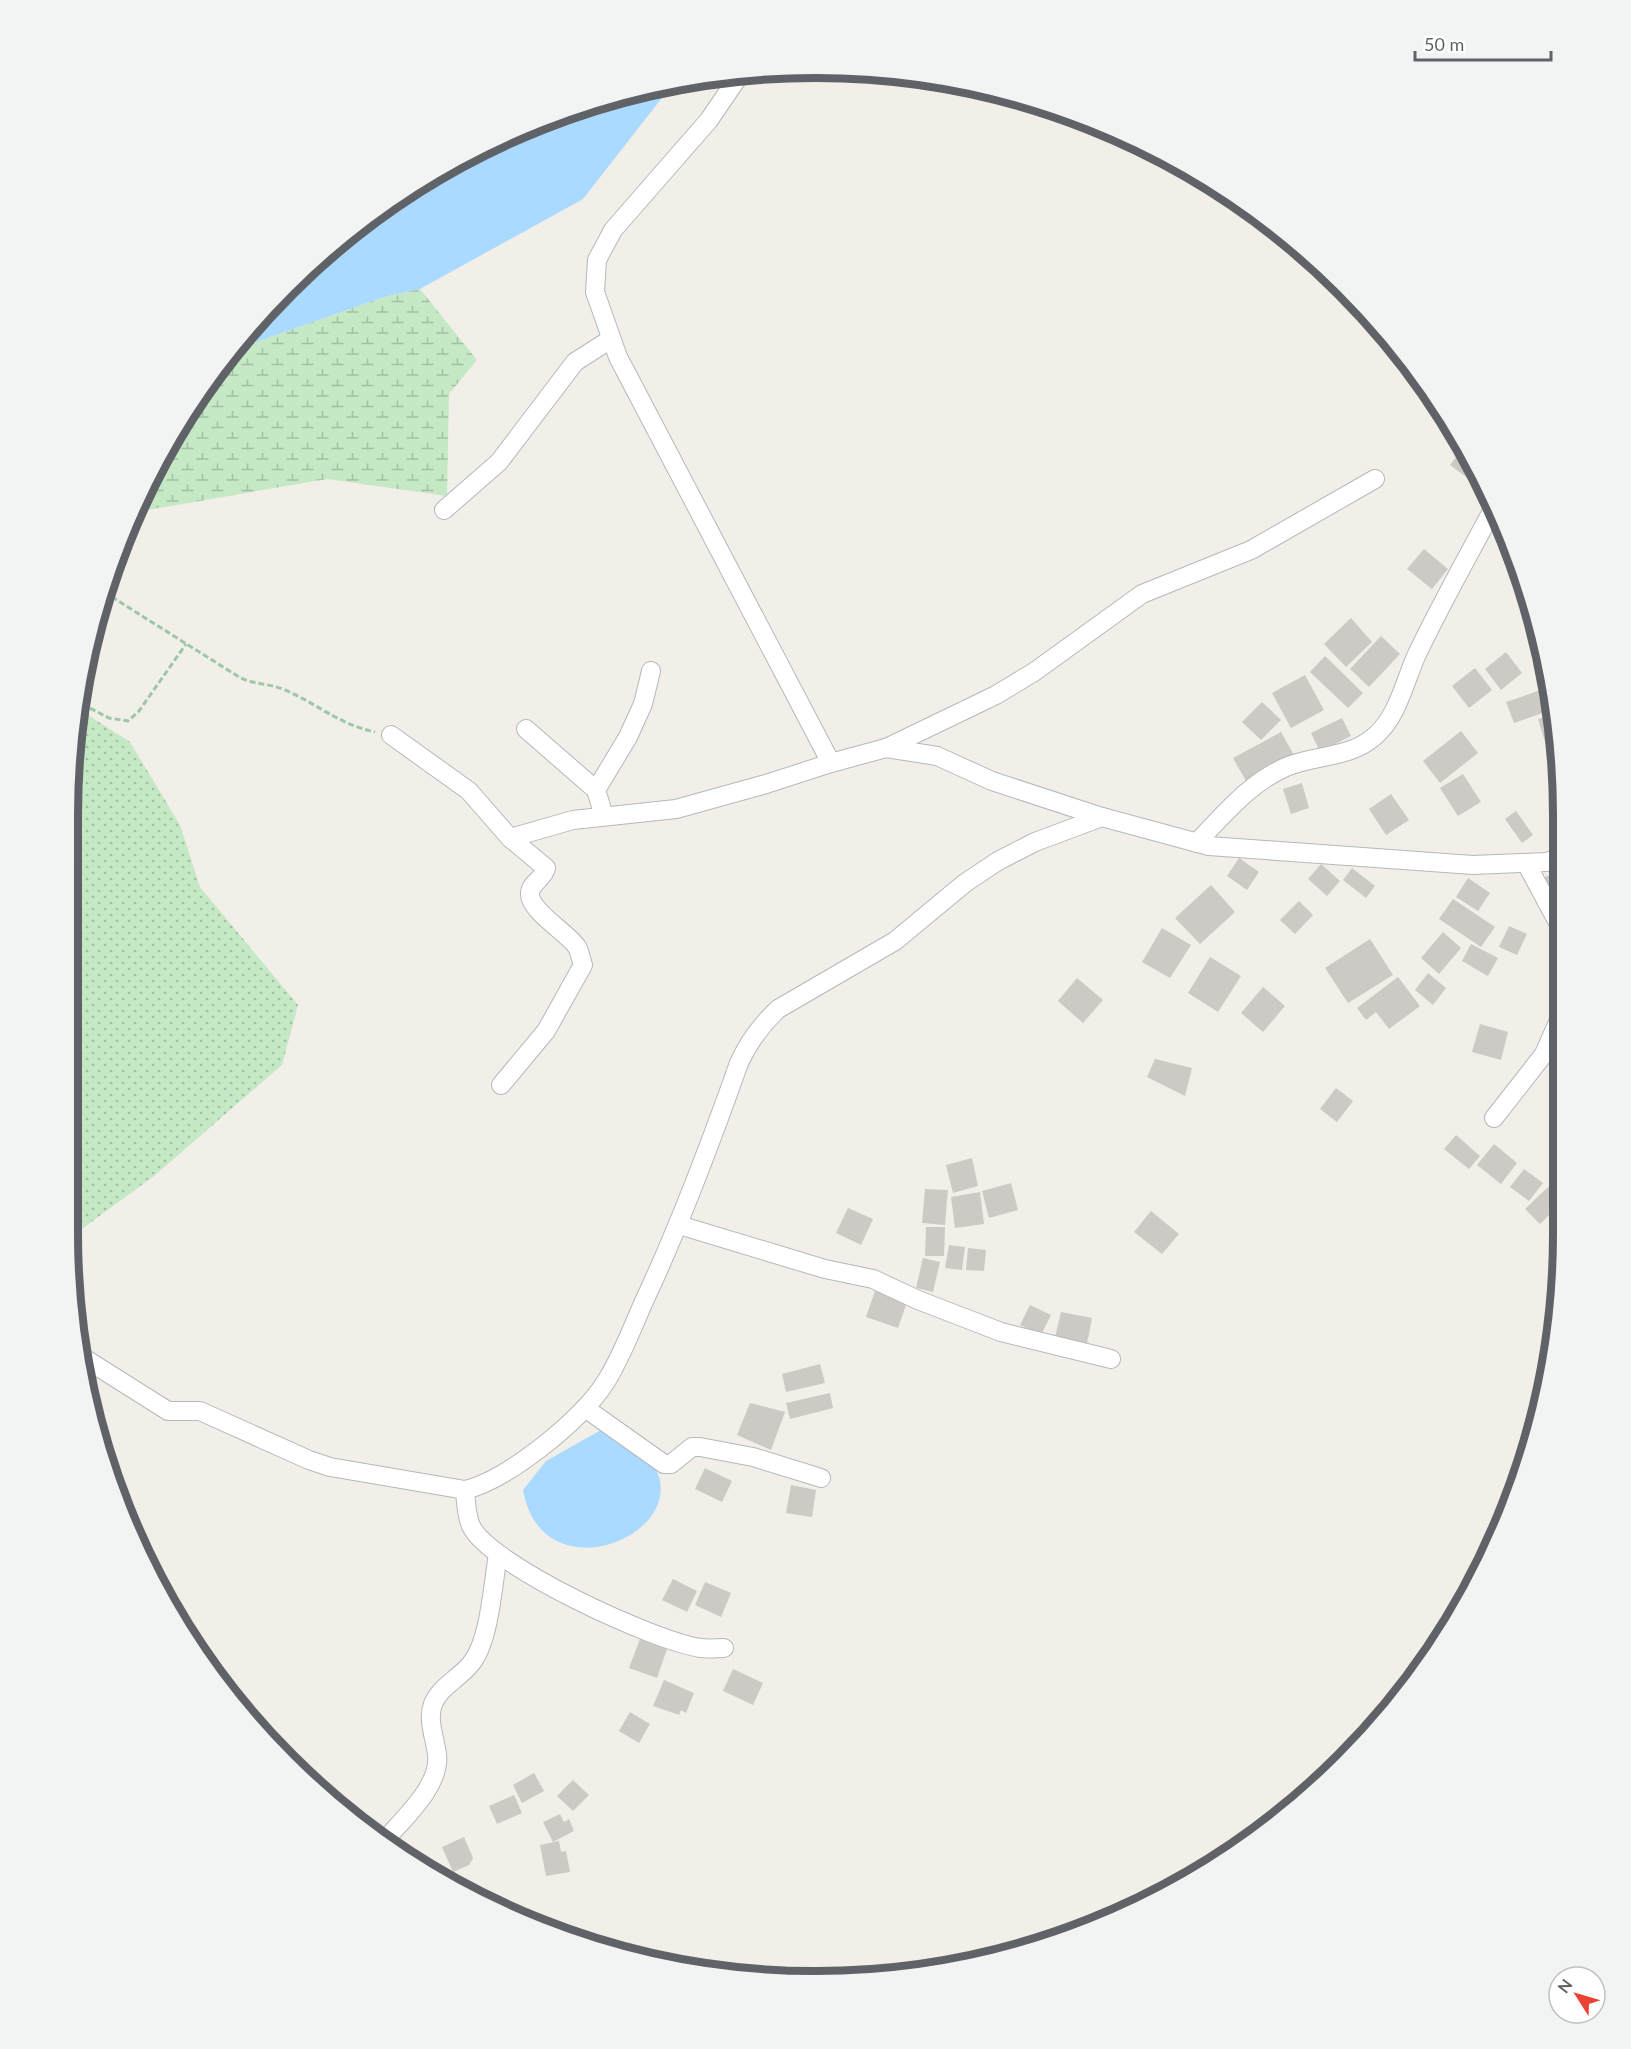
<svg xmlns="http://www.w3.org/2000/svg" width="1631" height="2049" font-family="Lato,sans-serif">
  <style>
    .grass { fill: url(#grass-dots) }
    .wetland { fill: url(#wetland-marsh) }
    .water { fill: #aadaff }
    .building { fill: #cccac5 }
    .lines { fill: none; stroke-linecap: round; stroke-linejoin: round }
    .minor-casing { stroke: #b5b8bc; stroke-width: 20 }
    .path { stroke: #9cc7a9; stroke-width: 3; stroke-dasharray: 6 3; stroke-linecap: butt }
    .minor { stroke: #fff; stroke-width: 18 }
    .rim { fill: none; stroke: #5f6368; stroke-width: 8 }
  </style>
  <defs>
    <pattern id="grass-dots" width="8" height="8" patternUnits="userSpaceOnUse" patternTransform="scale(1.5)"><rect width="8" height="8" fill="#c5e8c5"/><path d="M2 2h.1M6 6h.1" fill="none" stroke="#a3c0a4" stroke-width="1.8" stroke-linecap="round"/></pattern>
    <pattern id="wetland-marsh" width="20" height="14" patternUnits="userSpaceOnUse" patternTransform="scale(1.5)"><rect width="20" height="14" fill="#c5e8c5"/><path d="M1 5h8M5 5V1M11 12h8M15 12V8" fill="none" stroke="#a3c0a4"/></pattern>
  </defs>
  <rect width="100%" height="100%" fill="#f1efe8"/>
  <!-- grass -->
  <path class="grass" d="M80 710 130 742 180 825 200 887 298 1005 282 1065 154 1176 68 1239 69 767Z"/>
  <!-- wetland -->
  <path class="wetland" d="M420 289 477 360 449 394 447 496 327 479 136 512 168 442 233 350 384 297Z"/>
  <!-- water -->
  <g class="water">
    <path d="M672 85 583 199 420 289 384 297 233 350 253 323 323 253 442 168 575 107Z"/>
    <path d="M601 1430C620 1440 650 1452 658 1474 682 1539 541 1593 523 1490L546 1461Z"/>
  </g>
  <!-- building -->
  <g class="building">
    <path d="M1465 445 1475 470 1469 479 1450 465Z"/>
    <path d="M1424 549 1448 569 1432 589 1407 569Z"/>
    <path d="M1351 618 1372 642 1346 667 1324 644Z"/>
    <path d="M1381 636 1400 654 1369 687 1350 669Z"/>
    <path d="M1506 652 1522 673 1501 690 1485 669Z"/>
    <path d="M1325 656 1363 693 1348 708 1310 672Z"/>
    <path d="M1475 668 1492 690 1469 708 1452 686Z"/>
    <path d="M1305 675 1324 710 1291 728 1272 693Z"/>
    <path d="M1541 690 1548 711 1514 723 1506 702Z"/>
    <path d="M1262 702 1281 720 1261 740 1242 722Z"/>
    <path d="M1553 715 1560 754 1550 758 1538 719Z"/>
    <path d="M1342 718 1351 736 1320 752 1311 733Z"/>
    <path d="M1461 731 1478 753 1440 783 1423 761Z"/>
    <path d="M1281 732 1294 755 1246 781 1233 758Z"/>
    <path d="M1463 774 1481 802 1458 816 1440 788Z"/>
    <path d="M1302 783 1309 808 1291 814 1283 789Z"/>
    <path d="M1391 794 1409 820 1386 835 1369 809Z"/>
    <path d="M1516 811 1533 835 1522 843 1505 819Z"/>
    <path d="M1239 858 1259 872 1247 890 1227 876Z"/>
    <path d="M1321 864 1340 881 1327 896 1308 879Z"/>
    <path d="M1352 868 1375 886 1366 898 1343 880Z"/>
    <path d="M1562 869V895L1551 900 1541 879Z"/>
    <path d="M1468 878 1490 893 1478 911 1456 897Z"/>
    <path d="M1211 885 1235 912 1200 944 1175 918Z"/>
    <path d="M1453 899 1495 927 1481 947 1439 919Z"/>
    <path d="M1299 901 1313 915 1295 934 1280 920Z"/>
    <path d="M1509 926 1527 934 1517 955 1499 947Z"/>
    <path d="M1162 928 1191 945 1170 978 1142 962Z"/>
    <path d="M1443 932 1461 948 1439 974 1421 958Z"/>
    <path d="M1370 939 1393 975 1348 1003 1325 968Z"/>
    <path d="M1471 944 1498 958 1488 976 1462 961Z"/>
    <path d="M1210 957 1241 976 1218 1012 1188 993Z"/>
    <path d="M1428 973 1446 988 1433 1005 1415 990Z"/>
    <path d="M1398 977 1420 1006 1389 1029 1376 1012 1366 1020 1357 1008Z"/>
    <path d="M1077 978 1103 1000 1083 1023 1058 1001Z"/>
    <path d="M1263 987 1285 1006 1263 1032 1241 1013Z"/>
    <path d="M1480 1024 1508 1032 1501 1060 1472 1052Z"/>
    <path d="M1155 1059 1192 1068 1185 1096 1147 1077Z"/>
    <path d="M1336 1088 1353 1101 1337 1122 1320 1109Z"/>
    <path d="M1456 1135 1480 1156 1469 1169 1444 1149Z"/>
    <path d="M1494 1144 1517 1163 1501 1184 1477 1165Z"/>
    <path d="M972 1158 978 1186 953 1193 946 1165Z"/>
    <path d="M1524 1169 1543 1183 1529 1201 1510 1187Z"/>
    <path d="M1563 1173V1201L1540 1224 1525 1209Z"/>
    <path d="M1011 1183 1018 1210 989 1218 982 1191Z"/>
    <path d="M925 1189 948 1190 945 1225 922 1223Z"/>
    <path d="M980 1192 984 1224 955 1228 951 1197Z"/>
    <path d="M848 1208 873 1219 861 1245 836 1233Z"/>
    <path d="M1151 1211 1179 1234 1162 1254 1134 1232Z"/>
    <path d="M926 1227H945L944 1256H925Z"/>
    <path d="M949 1245 965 1247 962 1270 945 1268Z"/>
    <path d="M968 1248 986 1250 984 1271 966 1270Z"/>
    <path d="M923 1258 940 1262 933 1292 916 1288Z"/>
    <path d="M875 1291 907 1302 898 1328 866 1317Z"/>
    <path d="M1030 1305 1051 1315 1041 1335 1020 1325Z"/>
    <path d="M1061 1312 1092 1318 1087 1344 1055 1337Z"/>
    <path d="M820 1364 825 1383 786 1392 782 1374Z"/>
    <path d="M830 1393 833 1408 790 1419 786 1403Z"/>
    <path d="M750 1403 785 1412 771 1450 737 1435Z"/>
    <path d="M705 1468 732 1481 722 1502 695 1489Z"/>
    <path d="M791 1485 816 1490 812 1517 786 1513Z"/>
    <path d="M673 1579 697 1591 687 1612 662 1600Z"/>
    <path d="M705 1582 731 1593 721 1617 695 1605Z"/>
    <path d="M640 1639 667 1649 657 1678 629 1668Z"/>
    <path d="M733 1669 763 1683 753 1705 723 1691Z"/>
    <path d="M664 1680 694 1693 686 1713 681 1710 679 1715 653 1706Z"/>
    <path d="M630 1712 650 1724 639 1743 619 1731Z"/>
    <path d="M534 1773 544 1791 522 1803 513 1785Z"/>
    <path d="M573 1780 589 1795 573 1811 557 1796Z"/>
    <path d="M514 1795 522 1813 497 1824 489 1806Z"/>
    <path d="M560 1814 564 1822 569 1819 574 1831 553 1842 543 1822Z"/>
    <path d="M464 1837 473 1858 469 1865 453 1872 442 1847Z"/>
    <path d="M559 1841 561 1852 566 1851 570 1872 546 1876 540 1845Z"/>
  </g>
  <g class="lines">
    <!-- minor casing -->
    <g class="minor-casing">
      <g id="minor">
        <path d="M741 73 709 120 613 230 597 260 595 292 618 357 831 763 886 748 937 756 992 781 1102 817 1209 846 1473 865 1546 862 1562 858"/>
        <path d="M444 510 499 462 575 362 611 339"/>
        <path d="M526 729 596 790"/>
        <path d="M391 735 469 791 510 838 546 868C544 879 529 883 530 895 531 912 568 933 577 947 580 952 581 960 583 965L546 1031 501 1085"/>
        <path d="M886 748 996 695 1034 672 1142 594 1251 550 1375 479"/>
        <path d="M604 816 596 790 628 737 643 704 651 671"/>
        <path d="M510 838 573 820 676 809 766 784 831 763"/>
        <path d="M1196 843C1224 815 1249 783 1286 767 1316 754 1349 759 1375 736 1399 715 1405 679 1418 652 1441 604 1467 558 1492 511"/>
        <path d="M1526 863 1562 930"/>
        <path d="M1494 1118 1544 1054 1563 1011"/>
        <path d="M679 1225 825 1269 873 1279 918 1300 1001 1332 1111 1359"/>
        <path d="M84 1358 168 1411H200L309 1460 330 1467 465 1490C507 1480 582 1420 605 1383 622 1357 633 1325 646 1297 682 1220 711 1142 739 1063 749 1041 761 1025 778 1009L895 941 965 883 998 861 1035 842 1102 817"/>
        <path d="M585 1408 664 1464H671L692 1447H700L753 1457 821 1478"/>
        <path d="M465 1490C466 1501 466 1515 471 1526 490 1566 656 1642 701 1648 708 1649 716 1648 724 1648"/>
        <path d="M386 1839C405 1817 441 1785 437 1754 435 1738 427 1720 433 1704 440 1686 462 1677 473 1661 490 1637 493 1583 498 1554"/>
      </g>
    </g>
    <!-- path -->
    <g class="path">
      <path d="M104 592 239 677C254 685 269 683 285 690 316 703 340 725 375 732"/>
      <path d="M82 704 109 718 128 721 139 711 186 644"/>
    </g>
    <!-- minor -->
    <use href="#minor" class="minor"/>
  </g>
  <!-- crop -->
  <path d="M0 0H1631V2049H0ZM815 78H816A737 737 0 0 1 1553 815V1234A737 737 0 0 1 816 1971H815A737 737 0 0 1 78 1234V815A737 737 0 0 1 815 78Z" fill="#f2f3f3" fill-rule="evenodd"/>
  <path class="rim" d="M815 78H816A737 737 0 0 1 1553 815V1234A737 737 0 0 1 816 1971H815A737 737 0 0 1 78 1234V815A737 737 0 0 1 815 78Z"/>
  <!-- north arrow -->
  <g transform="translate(1577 1995) rotate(307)"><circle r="28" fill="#ffffff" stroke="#bfc1c3" stroke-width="1.5"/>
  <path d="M0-4.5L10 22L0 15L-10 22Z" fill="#ea4335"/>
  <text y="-9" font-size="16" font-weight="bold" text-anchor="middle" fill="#5f6368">N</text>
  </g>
  <!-- scale -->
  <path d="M1415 51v9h136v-9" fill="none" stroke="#5f6368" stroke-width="3"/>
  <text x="1424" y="51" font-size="18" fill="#5f6368" stroke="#ffffff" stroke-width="4.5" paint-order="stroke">50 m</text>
</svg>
